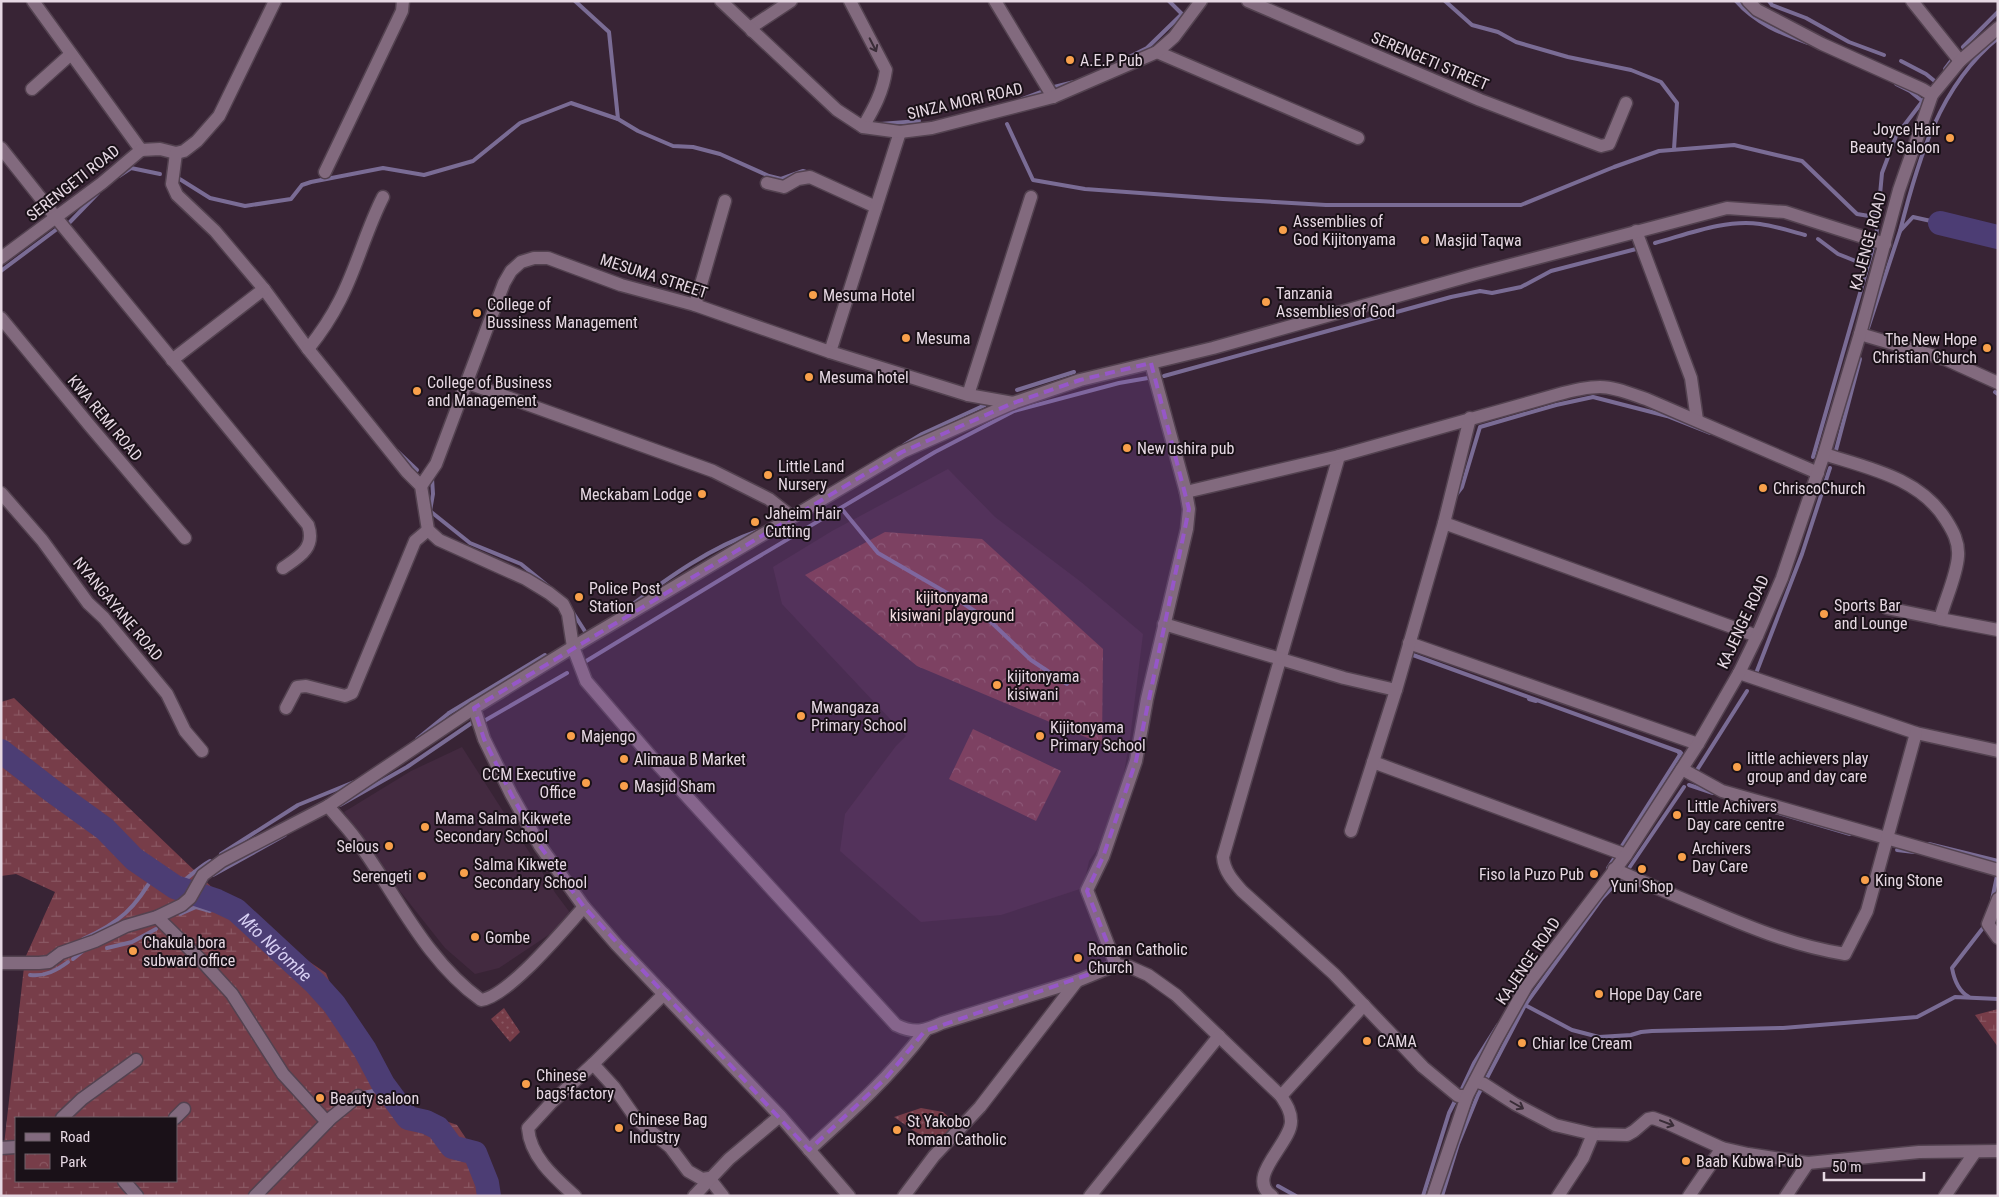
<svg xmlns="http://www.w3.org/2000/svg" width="1999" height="1197" font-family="'Roboto Condensed',sans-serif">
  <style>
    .built { fill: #432a40 }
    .grass { fill: url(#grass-dots) }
    .wetland { fill: url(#wetland-marsh); fill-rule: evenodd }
    .park { fill: url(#park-crowns) }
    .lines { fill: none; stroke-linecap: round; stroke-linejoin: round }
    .stream { stroke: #7a6c95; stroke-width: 4 }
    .river { stroke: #4c3d74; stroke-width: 24 }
    .minor-casing { stroke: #534250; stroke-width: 15 }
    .tertiary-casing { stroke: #534250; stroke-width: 15 }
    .minor { stroke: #826a7e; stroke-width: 12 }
    .tertiary { stroke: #826a7e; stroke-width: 12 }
    .oneway { stroke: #392c37 }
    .marked { fill: #9657c8; fill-opacity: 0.2; stroke: #9657c8; stroke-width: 4; stroke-dasharray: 10 6; stroke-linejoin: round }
    .poi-dot { fill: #f8a04b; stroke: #1a1118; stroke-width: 2 }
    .labels { text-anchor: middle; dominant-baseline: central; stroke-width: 4; stroke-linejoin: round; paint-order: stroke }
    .poi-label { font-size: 16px; fill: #e6d8e3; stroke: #1a1118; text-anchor: start }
    .street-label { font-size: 16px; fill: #e6d8e3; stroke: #1a1118 }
    .park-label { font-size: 16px; fill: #f4dee1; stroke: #1a1118 }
    .water-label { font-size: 18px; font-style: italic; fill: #d7cff3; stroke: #1a1118 }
  </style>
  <defs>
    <pattern id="grass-dots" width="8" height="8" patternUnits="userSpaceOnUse" patternTransform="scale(1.25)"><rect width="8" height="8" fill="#773d49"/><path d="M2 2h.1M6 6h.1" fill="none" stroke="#8a5863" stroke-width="1.8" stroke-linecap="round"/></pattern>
    <pattern id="wetland-marsh" width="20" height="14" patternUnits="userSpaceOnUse" patternTransform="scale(1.25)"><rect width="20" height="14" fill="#773d49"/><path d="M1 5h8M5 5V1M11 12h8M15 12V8" fill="none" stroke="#8a5863"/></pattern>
    <pattern id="park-crowns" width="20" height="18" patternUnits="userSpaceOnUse" patternTransform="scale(1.25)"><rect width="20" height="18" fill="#773d49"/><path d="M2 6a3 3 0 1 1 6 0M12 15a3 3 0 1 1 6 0" fill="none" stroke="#8a5863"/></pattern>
  </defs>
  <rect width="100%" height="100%" fill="#382435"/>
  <!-- built -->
  <g class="built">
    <path d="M948 469 995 517 1081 582 1143 634 1130 738 1115 824 1089 861 1083 888 1001 915 921 922 840 851 845 814 896 746 906 736 782 604 773 567 832 531Z"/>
    <path d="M462 747 556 894 574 918 499 968 475 974 445 948 369 852 344 812 411 771Z"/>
  </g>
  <!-- grass -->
  <g class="grass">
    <path d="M504 1008 520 1032 510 1042 491 1019Z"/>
    <path d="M921 1108 943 1112 958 1125 941 1145 914 1131 894 1117Z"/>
  </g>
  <!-- wetland -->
  <g class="wetland">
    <path d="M14 698 242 916 326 973 371 1085 387 1100 457 1125 479 1158 487 1196H1V1152L4 1145 25 958 55 892 16 874 1 876V702ZM16 1118H176V1181H16Z"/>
    <path d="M1998 1009V1047L1975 1015Z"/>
  </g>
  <!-- park -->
  <g class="park">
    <path d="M885 532 982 539 1103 649 1102 744 917 666 805 575Z"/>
    <path d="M973 729 1061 771 1036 821 949 779Z"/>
  </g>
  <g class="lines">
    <!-- stream -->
    <g class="stream">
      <path d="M575 1 609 32 618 119 638 131 673 146 693 147 720 154 769 176 781 179 803 171 809 173"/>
      <path d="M1445 1 1472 25 1498 32 1516 42 1568 57 1631 70 1661 82 1677 103 1674 149"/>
      <path d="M1736 1C1755 23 1782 34 1808 43"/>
      <path d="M1769 1 1772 5 1806 18 1849 42 1884 55"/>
      <path d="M1963 47 1998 12"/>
      <path d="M1901 61 1926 74 1937 83"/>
      <path d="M1117 63 1147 48 1182 14 1169 1"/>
      <path d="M1945 69 1954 57"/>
      <path d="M1896 84 1910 91 1922 101"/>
      <path d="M1054 87 1074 82"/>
      <path d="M1022 99 1046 90"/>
      <path d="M880 124 919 121"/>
      <path d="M1007 124 1033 180 1085 189 1223 199 1326 205H1521L1614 167 1659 151 1734 145 1802 161 1857 214 1869 216 1878 215"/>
      <path d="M119 176 131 168 160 174"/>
      <path d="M178 178 210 198 245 206 291 199 302 185 311 182 383 168 424 175 473 161 520 123 571 103 618 119"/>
      <path d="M70 222 98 193"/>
      <path d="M1940 223 1913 217 1900 231C1918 160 1939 86 1998 38"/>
      <path d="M1876 238 1882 173 1896 136 1928 94"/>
      <path d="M1818 239 1838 254 1863 264 1865 272"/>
      <path d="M1655 243C1688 234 1725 219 1760 224 1775 226 1790 231 1805 235"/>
      <path d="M1 271 61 226"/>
      <path d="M1867 331 1900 231"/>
      <path d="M1164 376 1451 297 1480 291 1492 293 1521 287 1551 271 1640 248"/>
      <path d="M1017 390 1074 372"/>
      <path d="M1995 392 1998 394"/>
      <path d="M904 445 922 434 985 405"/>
      <path d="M397 451 417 470"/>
      <path d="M1835 454 1860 359"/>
      <path d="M1813 457 1873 248"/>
      <path d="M432 478 433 494 430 511 470 543 521 564 548 586"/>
      <path d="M1456 495 1462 487 1480 427 1556 405 1593 397 1667 416 1710 433"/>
      <path d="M841 508 878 553 954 597 992 623 1031 660 1067 684"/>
      <path d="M629 607C669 577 711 547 758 531"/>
      <path d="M572 611 586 633 590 632"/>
      <path d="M1410 651 1413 655 1680 752"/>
      <path d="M583 663 746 564 935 452 1014 411 1119 383 1148 378"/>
      <path d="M1755 676 1802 554 1830 468"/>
      <path d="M1529 699 1536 701"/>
      <path d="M449 713 545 655"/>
      <path d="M482 720 484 721 567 673"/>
      <path d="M417 739 449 713"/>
      <path d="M1697 770 1747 691"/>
      <path d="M1689 785 1713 793"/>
      <path d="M1684 787 1625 874 1602 898 1525 1005 1572 1030 1599 1037 1631 1035 1641 1032 1652 1031 1783 1028 1917 1017 1955 997 1998 999"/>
      <path d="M340 805 407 767 476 720"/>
      <path d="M1775 812 1850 834"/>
      <path d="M1929 844 1998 861"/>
      <path d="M1897 850 1914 852"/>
      <path d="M221 854 298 805 354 782"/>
      <path d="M1608 868 1681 753H1679"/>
      <path d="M213 875 285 835"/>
      <path d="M175 887C188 879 197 868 210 861"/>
      <path d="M1992 900 1997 876 1996 873"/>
      <path d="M180 914 196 907 210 911"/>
      <path d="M83 939C119 923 136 908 155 873"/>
      <path d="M107 948 132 942 156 929"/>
      <path d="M73 959 83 951"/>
      <path d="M30 975C45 977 57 970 68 962"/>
      <path d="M1969 997C1958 991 1954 979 1952 968L1986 924"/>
      <path d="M1460 1093 1474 1063 1498 1025"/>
      <path d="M358 1094 373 1091 393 1096"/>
      <path d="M1278 1186 1296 1196"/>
      <path d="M1423 1196 1449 1113 1456 1099"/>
      <path d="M1442 1196 1458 1144 1478 1095 1525 1005"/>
    </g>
    <!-- river -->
    <g class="river">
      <path d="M1940 223 1998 237"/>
      <path id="s1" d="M1 751 51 790 105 829 134 859 175 887 217 901 236 910 315 983 334 1004 365 1050 383 1084 408 1118 426 1122 438 1128 452 1147 475 1153 487 1183 489 1196"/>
    </g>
    <!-- minor casing -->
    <g class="minor-casing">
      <g id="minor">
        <path d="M33 1 141 150"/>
        <path d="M850 1 886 70C883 92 874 108 863 127"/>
        <path d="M995 1 1053 97"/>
        <path d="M1248 1 1480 100 1601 146 1609 144 1626 103"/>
        <path d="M1912 1 1960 61"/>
        <path d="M752 31 753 26 791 1"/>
        <path d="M1157 52 1358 138"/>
        <path d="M32 89 71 54"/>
        <path d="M1 148 62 225 308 525C316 548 299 557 283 568"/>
        <path d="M141 150 160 149 176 153 184 151 197 141 219 116 275 1"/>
        <path d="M176 153 172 184 177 195 215 231 264 289 308 349 407 472 421 486 428 530 439 540 526 579 549 593 563 604 568 614 573 647 586 681 660 767 896 1025C914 1034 925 1031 942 1023L1077 981 1116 965 1130 967 1148 975 1176 995 1281 1096C1286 1104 1291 1111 1291 1121 1292 1143 1244 1177 1272 1196"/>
        <path d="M325 172 402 11 403 1"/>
        <path d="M767 183 784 187 798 179 810 177 876 207"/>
        <path d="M1636 231 1691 378 1697 420"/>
        <path d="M1 258 102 183 141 150"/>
        <path d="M695 305 725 201"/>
        <path d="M1 318 90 426 185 538"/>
        <path d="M1860 334 1945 359 1998 383"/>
        <path d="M308 349C320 334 331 318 340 300 357 267 366 230 383 197"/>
        <path d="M830 352 900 132"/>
        <path d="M172 360 264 289"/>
        <path d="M468 383 713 471 769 499 792 517"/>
        <path d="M968 395 1031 197"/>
        <path d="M1824 454C1868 468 1920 478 1946 520 1953 531 1959 542 1958 556 1957 575 1945 600 1940 619L1998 630"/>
        <path d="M1339 456 1223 857C1224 871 1233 881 1242 891L1334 974 1423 1067 1458 1096H1467"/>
        <path d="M421 486 436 464 504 283 511 271 521 262 534 258H548L621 285 695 305 830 352 968 395 1013 403"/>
        <path d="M1186 492 1339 456 1556 395C1570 391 1585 387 1600 387 1615 387 1631 394 1646 399L1818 473"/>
        <path d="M1 493 42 540 88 603 104 618 167 694 185 731 202 751"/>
        <path d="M1444 523 1757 636"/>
        <path d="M1887 608 1940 619"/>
        <path d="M1164 624 1344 678 1396 690"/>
        <path d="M1409 643 1698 744"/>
        <path d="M1739 673 1916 733 1998 751"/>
        <path d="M286 708 297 687 306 686 345 696 352 693 415 541 428 530"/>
        <path d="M474 708 484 739 511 794 540 846 584 907 616 944 780 1116 849 1196"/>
        <path d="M1373 762 1626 855"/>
        <path d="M1682 769 1722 791 1998 870"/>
        <path d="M328 806C337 817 347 827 355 838 396 893 424 959 481 1000 508 997 564 929 584 907"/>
        <path d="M1351 831 1396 690 1444 523 1470 418"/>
        <path d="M1614 869C1641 881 1668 893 1695 904 1744 925 1793 946 1845 954L1867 911 1916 733"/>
        <path d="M1998 899 1988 924 1998 938"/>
        <path d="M157 917 201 960 232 994 283 1074 327 1122"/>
        <path d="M1116 965 1087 890 1103 857 1136 761 1147 699 1187 529 1189 509 1186 492 1151 363"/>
        <path d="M593 1064 614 1087 637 1120 670 1147 688 1171 702 1179 709 1178 723 1196"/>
        <path d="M1475 1081 1484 1084 1515 1104 1555 1125 1593 1134 1627 1135 1634 1131 1648 1119 1653 1118 1667 1123 1722 1148 1748 1154 1808 1163 1919 1152 1998 1151"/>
        <path d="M1281 1096 1364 1005"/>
        <path d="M62 1118 82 1099 136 1060"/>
        <path d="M175 1118 184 1109"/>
        <path d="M1 1148 16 1147"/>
        <path d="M809 1150C851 1112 891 1076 925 1031"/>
        <path d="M124 1181 137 1196"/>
        <path d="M255 1196 331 1118 358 1096"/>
        <path d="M575 1196C555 1178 530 1157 528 1128L552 1102 593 1064 664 994"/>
        <path d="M694 1196 729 1159 780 1116"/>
        <path d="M904 1196 934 1156 980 1107 1077 981"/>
        <path d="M1090 1196 1219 1036"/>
        <path d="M1558 1196 1583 1158 1593 1134"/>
        <path d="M1689 1196 1722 1148"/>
        <path d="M1786 1196 1808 1163"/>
        <path d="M1945 1196 1975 1152"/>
      </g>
    </g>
    <!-- tertiary casing -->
    <g class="tertiary-casing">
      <g id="tertiary">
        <path d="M721 1 837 110 863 127 900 132 932 128 1053 97 1141 59 1157 52 1174 37 1201 1"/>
        <path d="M1748 1 1757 10 1822 44 1922 89 1932 95"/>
        <path d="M1 963H39L49 962 61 953 95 941 126 926 157 917 182 905 190 898 203 875 222 861 328 806 474 708 573 647 902 452 1013 403 1080 380 1213 348 1476 274 1727 208 1785 212 1885 244"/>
        <path d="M1433 1196 1467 1096 1496 1040 1527 985 1626 855 1698 744 1739 673 1757 636 1782 578 1824 454 1860 334 1899 190 1932 95 1960 61 1998 28"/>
      </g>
    </g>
    <!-- minor -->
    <use href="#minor" class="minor"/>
    <!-- tertiary -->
    <use href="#tertiary" class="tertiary"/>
  </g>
  <!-- one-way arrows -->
  <defs><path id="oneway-shaft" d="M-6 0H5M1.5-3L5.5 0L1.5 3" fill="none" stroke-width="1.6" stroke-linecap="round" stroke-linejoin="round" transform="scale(1.25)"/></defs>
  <g class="oneway">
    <use href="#oneway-shaft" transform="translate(873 45) rotate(63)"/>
    <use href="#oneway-shaft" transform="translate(1517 1105) rotate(30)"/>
    <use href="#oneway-shaft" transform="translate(1667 1123) rotate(21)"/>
  </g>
  <!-- marked area -->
  <path class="marked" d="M1151 363 1189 509 1136 761 1103 857 1087 891 1116 965 925 1031 886 1078 809 1150 584 907 540 846 511 794 484 739 474 708 902 452 1013 403 1080 380Z"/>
  <!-- markers -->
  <g class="poi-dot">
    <circle cx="1070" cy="60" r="5"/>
    <circle cx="1950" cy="138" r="5"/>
    <circle cx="1283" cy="230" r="5"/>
    <circle cx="1425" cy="240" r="5"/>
    <circle cx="813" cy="295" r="5"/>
    <circle cx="1266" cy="302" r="5"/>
    <circle cx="477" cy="313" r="5"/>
    <circle cx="906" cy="338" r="5"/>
    <circle cx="1987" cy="348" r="5"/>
    <circle cx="809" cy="377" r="5"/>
    <circle cx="417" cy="391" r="5"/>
    <circle cx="1127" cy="448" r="5"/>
    <circle cx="768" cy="475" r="5"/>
    <circle cx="1763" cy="488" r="5"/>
    <circle cx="702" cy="494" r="5"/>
    <circle cx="755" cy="522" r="5"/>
    <circle cx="579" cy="597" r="5"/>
    <circle cx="1824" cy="614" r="5"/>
    <circle cx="997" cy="685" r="5"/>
    <circle cx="801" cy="716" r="5"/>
    <circle cx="571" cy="736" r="5"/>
    <circle cx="1040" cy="736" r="5"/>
    <circle cx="624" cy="759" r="5"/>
    <circle cx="1737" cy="767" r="5"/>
    <circle cx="586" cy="783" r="5"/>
    <circle cx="624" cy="786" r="5"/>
    <circle cx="1677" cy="815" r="5"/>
    <circle cx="425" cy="827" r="5"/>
    <circle cx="389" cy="846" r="5"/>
    <circle cx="1682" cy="857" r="5"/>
    <circle cx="1642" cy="869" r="5"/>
    <circle cx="464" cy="873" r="5"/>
    <circle cx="1594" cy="874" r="5"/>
    <circle cx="422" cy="876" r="5"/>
    <circle cx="1865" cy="880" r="5"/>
    <circle cx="475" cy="937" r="5"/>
    <circle cx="133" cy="951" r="5"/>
    <circle cx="1078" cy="958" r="5"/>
    <circle cx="1599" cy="994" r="5"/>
    <circle cx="1367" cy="1041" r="5"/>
    <circle cx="1522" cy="1043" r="5"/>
    <circle cx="526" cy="1084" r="5"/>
    <circle cx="320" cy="1098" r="5"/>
    <circle cx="619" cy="1128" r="5"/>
    <circle cx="897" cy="1130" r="5"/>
    <circle cx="1686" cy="1161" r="5"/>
  </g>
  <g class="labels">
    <!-- poi labels -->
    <g class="poi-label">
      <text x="1080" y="60">A.E.P Pub</text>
      <text x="1940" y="129" text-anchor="end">Joyce Hair<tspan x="1940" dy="18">Beauty Saloon</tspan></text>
      <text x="1293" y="221">Assemblies of<tspan x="1293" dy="18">God Kijitonyama</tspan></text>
      <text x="1435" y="240">Masjid Taqwa</text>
      <text x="1276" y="293">Tanzania<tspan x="1276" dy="18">Assemblies of God</tspan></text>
      <text x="823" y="295">Mesuma Hotel</text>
      <text x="487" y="304">College of<tspan x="487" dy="18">Bussiness Management</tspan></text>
      <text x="916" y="338">Mesuma</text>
      <text x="1977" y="339" text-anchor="end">The New Hope<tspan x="1977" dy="18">Christian Church</tspan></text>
      <text x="819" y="377">Mesuma hotel</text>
      <text x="427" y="382">College of Business<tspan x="427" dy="18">and Management</tspan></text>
      <text x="1137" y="448">New ushira pub</text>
      <text x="778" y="466">Little Land<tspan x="778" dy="18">Nursery</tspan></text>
      <text x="1773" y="488">ChriscoChurch</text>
      <text x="692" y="494" text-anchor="end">Meckabam Lodge</text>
      <text x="765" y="513">Jaheim Hair<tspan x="765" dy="18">Cutting</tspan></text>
      <text x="589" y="588">Police Post<tspan x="589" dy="18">Station</tspan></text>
      <text x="1834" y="605">Sports Bar<tspan x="1834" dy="18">and Lounge</tspan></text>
      <text x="1007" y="676">kijitonyama<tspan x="1007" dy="18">kisiwani</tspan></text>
      <text x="811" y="707">Mwangaza<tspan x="811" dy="18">Primary School</tspan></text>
      <text x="1050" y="727">Kijitonyama<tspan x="1050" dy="18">Primary School</tspan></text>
      <text x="581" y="736">Majengo</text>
      <text x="1747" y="758">little achievers play<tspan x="1747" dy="18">group and day care</tspan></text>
      <text x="634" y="759">Alimaua B Market</text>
      <text x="576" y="774" text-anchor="end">CCM Executive<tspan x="576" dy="18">Office</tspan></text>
      <text x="634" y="786">Masjid Sham</text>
      <text x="1687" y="806">Little Achivers<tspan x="1687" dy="18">Day care centre</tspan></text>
      <text x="435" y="818">Mama Salma Kikwete<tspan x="435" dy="18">Secondary School</tspan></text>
      <text x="379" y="846" text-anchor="end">Selous</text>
      <text x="1692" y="848">Archivers<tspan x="1692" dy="18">Day Care</tspan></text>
      <text x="474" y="864">Salma Kikwete<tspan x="474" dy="18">Secondary School</tspan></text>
      <text x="1584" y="874" text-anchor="end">Fiso la Puzo Pub</text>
      <text x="412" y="876" text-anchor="end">Serengeti</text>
      <text x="1875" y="880">King Stone</text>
      <text x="1642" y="886" text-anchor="middle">Yuni Shop</text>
      <text x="485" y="937">Gombe</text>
      <text x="143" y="942">Chakula bora<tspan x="143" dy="18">subward office</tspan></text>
      <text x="1088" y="949">Roman Catholic<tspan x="1088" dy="18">Church</tspan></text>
      <text x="1609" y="994">Hope Day Care</text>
      <text x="1377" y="1041">CAMA</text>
      <text x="1532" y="1043">Chiar Ice Cream</text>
      <text x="536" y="1075">Chinese<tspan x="536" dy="18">bags'factory</tspan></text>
      <text x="330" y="1098">Beauty saloon</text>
      <text x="629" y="1119">Chinese Bag<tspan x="629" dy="18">Industry</tspan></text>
      <text x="907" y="1121">St Yakobo<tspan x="907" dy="18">Roman Catholic</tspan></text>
      <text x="1696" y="1161">Baab Kubwa Pub</text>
    </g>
    <!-- street labels -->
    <g class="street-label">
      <text transform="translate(1430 61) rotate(23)">SERENGETI STREET</text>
      <text transform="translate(965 101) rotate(-13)">SINZA MORI ROAD</text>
      <text transform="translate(73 183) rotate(-38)">SERENGETI ROAD</text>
      <text transform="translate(1868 241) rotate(-75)">KAJENGE ROAD</text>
      <text transform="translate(654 276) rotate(18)">MESUMA STREET</text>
      <text transform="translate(105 418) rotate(50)">KWA REMI ROAD</text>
      <text transform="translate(118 609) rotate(50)">NYANGAYANE ROAD</text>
      <text transform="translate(1743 622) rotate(-65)">KAJENGE ROAD</text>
      <text transform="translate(1528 961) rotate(-56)">KAJENGE ROAD</text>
    </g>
    <!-- park labels -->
    <g class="park-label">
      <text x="952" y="597">kijitonyama<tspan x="952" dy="18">kisiwani playground</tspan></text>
    </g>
    <!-- water labels -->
    <g class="water-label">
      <text stroke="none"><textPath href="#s1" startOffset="341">Mto Ng'ombe</textPath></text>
    </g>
  </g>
  <!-- border -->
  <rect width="1999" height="1197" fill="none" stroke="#e6d8e3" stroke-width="5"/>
  <!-- legend -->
  <rect x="15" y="1117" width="162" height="65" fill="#1a1118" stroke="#6c6169"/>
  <rect x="25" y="1133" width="25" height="8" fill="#826a7e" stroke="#6c6169"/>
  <text x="60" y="1142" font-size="15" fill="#e6d8e3">Road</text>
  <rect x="25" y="1154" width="25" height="15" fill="url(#park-crowns)" stroke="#6c6169"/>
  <text x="60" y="1167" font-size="15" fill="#e6d8e3">Park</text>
  <!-- scale -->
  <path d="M1824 1172v8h100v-8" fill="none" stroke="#e6d8e3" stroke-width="2.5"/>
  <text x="1832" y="1172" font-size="15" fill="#e6d8e3" stroke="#1a1118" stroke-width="4" paint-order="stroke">50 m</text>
</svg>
